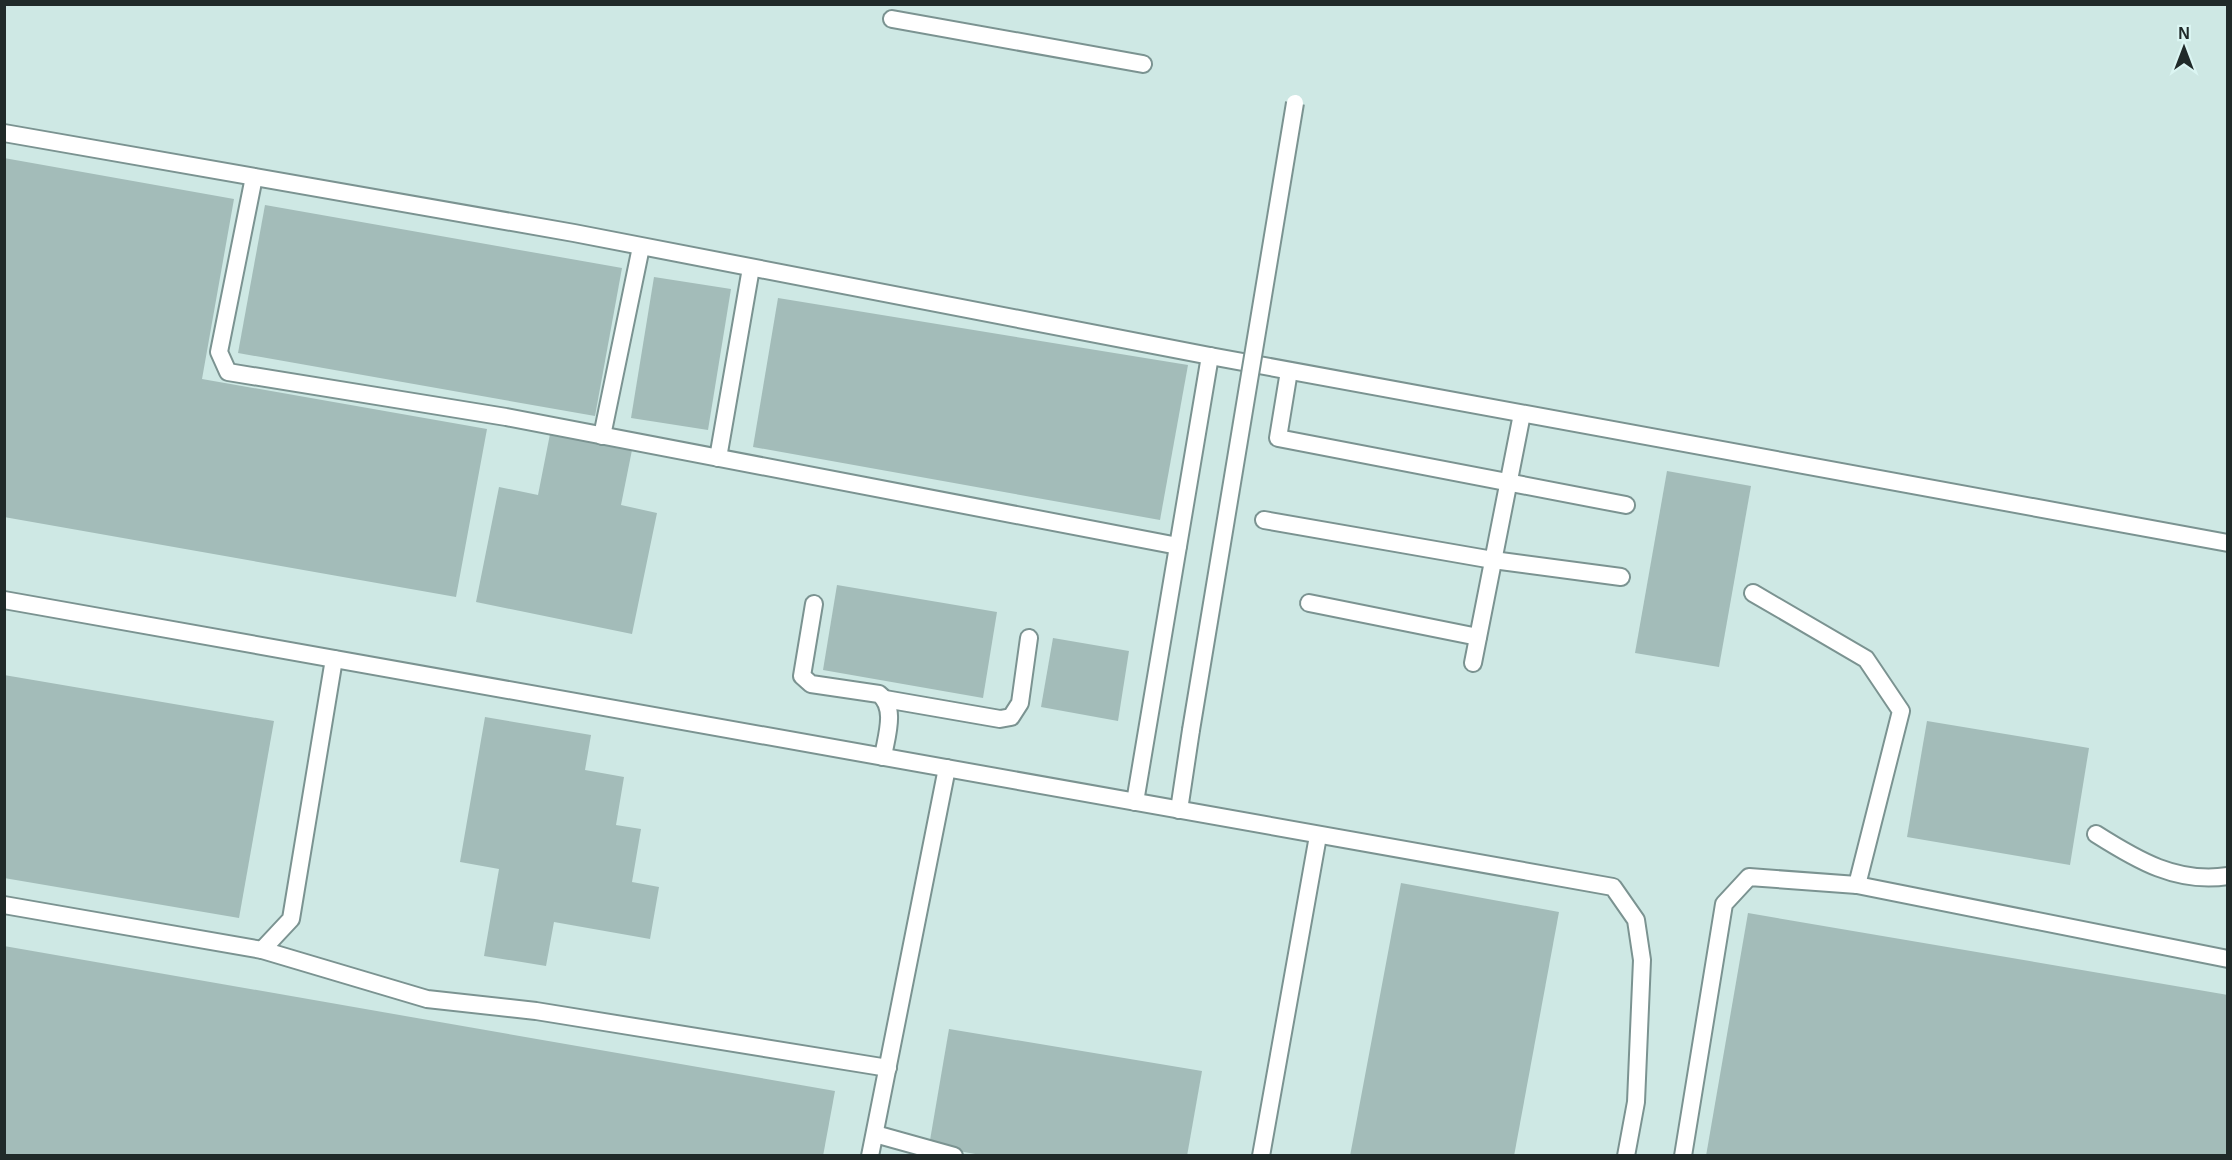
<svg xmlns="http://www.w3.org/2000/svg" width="2232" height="1160" font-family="Helvetica,sans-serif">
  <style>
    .building { fill: #a3bcb9 }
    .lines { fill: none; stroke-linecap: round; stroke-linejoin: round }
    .lane-casing { stroke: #7b9391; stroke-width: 20 }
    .lane { stroke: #fff; stroke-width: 16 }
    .lane-bridge-casing { stroke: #7b9391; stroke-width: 20; stroke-linecap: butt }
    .lane-bridge { stroke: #fff; stroke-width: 16 }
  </style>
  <rect width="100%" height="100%" fill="#cee8e4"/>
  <!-- building -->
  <g class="building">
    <path d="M4 158 234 199 202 379 487 429 456 597 4 517Z"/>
    <path d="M265 205 622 268 595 416 238 353Z"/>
    <path d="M654 277 731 289 708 430 631 418Z"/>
    <path d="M778 298 1188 365 1160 520 753 447Z"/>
    <path d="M550 434 632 450 621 505 657 513 632 634 476 602 499 487 538 495Z"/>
    <path d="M1667 471 1751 486 1719 667 1635 653Z"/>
    <path d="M837 585 997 612 983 698 823 670Z"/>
    <path d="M1053 638 1129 651 1118 721 1041 707Z"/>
    <path d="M4 675 274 721 239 918 4 878Z"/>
    <path d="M485 717 591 735 585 770 624 777 616 825 641 829 632 882 659 887 650 939 554 922 546 966 484 956 499 869 460 862Z"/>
    <path d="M1927 721 2089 748 2070 865 1907 837Z"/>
    <path d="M1401 883 1559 912 1514 1156H1350Z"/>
    <path d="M1748 913 2228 995V1156H1706Z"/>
    <path d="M4 946 835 1091 823 1156H4Z"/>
    <path d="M949 1029 1202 1071 1187 1156H987L929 1146Z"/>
  </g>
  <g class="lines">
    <!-- lane casing -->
    <g class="lane-casing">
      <g id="lane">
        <path d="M892 19 1143 64"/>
        <path d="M4 133 574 233 1210 356 2228 543"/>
        <path d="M254 177 219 352 228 372 506 417 1178 546"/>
        <path d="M1289 371 1278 438 1626 505"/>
        <path d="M602 436 641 247"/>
        <path d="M718 458 751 268"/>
        <path d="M1264 520 1493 560 1621 577"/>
        <path d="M1753 593 1866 659 1901 711 1857 885"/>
        <path d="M4 600 1613 887 1636 920 1642 960 1636 1102 1626 1156"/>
        <path d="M1309 603 1478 637"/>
        <path d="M814 604 802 676 811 684 879 694C897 708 886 737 883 757"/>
        <path d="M1473 663 1522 414"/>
        <path d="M885 699 1000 719 1011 717 1020 703 1029 638"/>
        <path d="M1135 802 1210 356"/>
        <path d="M1179 810 1191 730"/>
        <path d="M2096 834C2137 860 2177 884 2228 876"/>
        <path d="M4 905 262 950 291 919 334 659"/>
        <path d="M262 950 427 999 536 1011 888 1068"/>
        <path d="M875 1134 954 1156"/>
        <path d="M870 1156 947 768"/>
        <path d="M1261 1156 1318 836"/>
        <path d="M1683 1156 1724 904 1749 877 1857 885 2228 959"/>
      </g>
    </g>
    <!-- lane -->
    <use href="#lane" class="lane"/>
    <!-- lane-bridge casing -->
    <g class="lane-bridge-casing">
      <path id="lane-bridge" d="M1191 730 1295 103"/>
    </g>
    <!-- lane-bridge -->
    <use href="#lane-bridge" class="lane-bridge"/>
  </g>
  <!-- border -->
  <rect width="2232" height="1160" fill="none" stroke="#202a29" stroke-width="12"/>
  <!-- north arrow -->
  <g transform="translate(2184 48)" stroke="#dbf5f2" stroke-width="4.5" paint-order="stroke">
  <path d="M0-4.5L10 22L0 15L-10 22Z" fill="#202a29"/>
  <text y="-9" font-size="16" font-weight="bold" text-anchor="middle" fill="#202a29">N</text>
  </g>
</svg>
